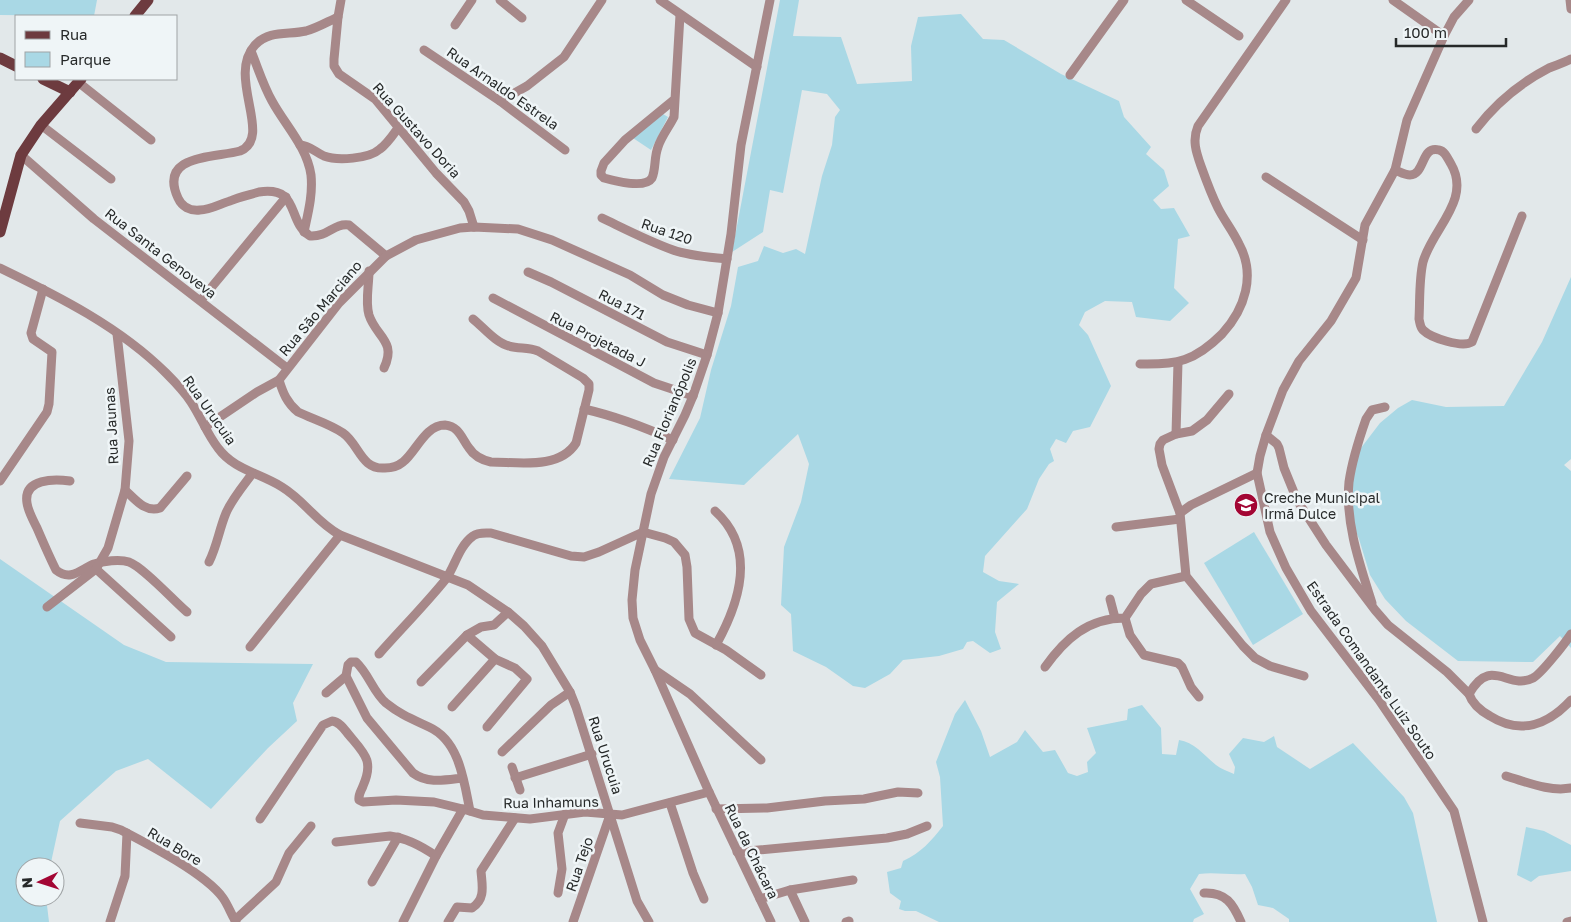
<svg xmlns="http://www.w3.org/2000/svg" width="1571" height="922" font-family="'Golos Text',sans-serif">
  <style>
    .green { fill: #a9d8e5 }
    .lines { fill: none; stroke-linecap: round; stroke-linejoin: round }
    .minor { stroke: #a78889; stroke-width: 9 }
    .major { stroke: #6d3b3f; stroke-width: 11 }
    .labels { text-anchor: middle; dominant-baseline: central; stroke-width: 5; stroke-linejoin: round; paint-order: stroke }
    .street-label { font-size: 14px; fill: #262929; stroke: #eff5f7 }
    .poi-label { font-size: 14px; fill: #262929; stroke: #eff5f7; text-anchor: start }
  </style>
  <rect width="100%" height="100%" fill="#e2e8ea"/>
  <!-- green -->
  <g class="green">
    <path d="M97 0 94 16 0 15V0Z"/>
    <path d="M780 0H799L793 36 841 37 857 84 912 81 911 46 918 17 961 14 983 39 1004 40 1061 74 1119 101 1124 117 1151 147 1146 154 1164 170 1169 186 1153 200 1161 209 1174 208 1190 236 1178 239 1174 288 1189 303 1170 321 1136 317 1132 302 1105 301 1085 312 1079 325 1088 335 1111 386 1090 427 1073 431 1066 443 1056 439 1050 449 1054 461 1049 464 1039 479 1027 509 985 556 983 572 999 581 1019 584 997 602 995 632 1001 649 990 653 973 641 967 642 963 649 939 656 903 660 890 674 865 688 853 686 826 667 793 651 791 614 781 605 784 547 801 502 809 464 798 434 744 485 669 479 700 418 711 370 731 306 738 267 758 261 764 246 783 253 796 249 805 254 822 176 832 145 835 117 840 110 827 94 802 90 783 193 770 190 763 232 732 252Z"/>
    <path d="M663 114 668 117 651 150 633 138Z"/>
    <path d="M1571 277V459L1564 465 1571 471V648L1560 636 1533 662 1458 661 1406 621 1385 599 1370 575 1359 539 1350 517 1348 465 1380 423 1398 408 1412 400 1446 407 1504 406 1542 342Z"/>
    <path d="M1254 532 1303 614 1253 645 1204 563Z"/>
    <path d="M0 559 124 645 166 662 313 664 293 703 297 721 268 748 211 809 148 759 116 771 60 821 50 867H25V897H46L49 922H0Z"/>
    <path d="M965 700 981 731 990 757 1017 742 1025 730 1043 752 1055 750 1068 773 1077 776 1088 772 1087 762 1096 753 1087 728 1127 720 1128 709 1142 705 1161 728 1162 754 1176 755 1179 740C1194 742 1205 756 1216 765 1221 769 1228 771 1234 774L1235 767 1229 754 1243 738 1264 742 1274 736 1277 747 1310 769 1353 743 1404 797 1413 813 1437 922H1289V919L1273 908 1258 905 1252 887 1245 874C1229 875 1214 872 1199 874L1190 889 1204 914 1194 919 1193 922H939L916 911H905L899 909 901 901 890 893 887 872 901 868 903 861C921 853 931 841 943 826L940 777 936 762 955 714Z"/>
    <path d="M1526 827 1544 831 1571 845V871L1539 876 1531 882 1517 875Z"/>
  </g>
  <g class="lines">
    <!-- minor -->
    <g class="minor">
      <path d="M500 0 522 18"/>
      <path d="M660 0 757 67"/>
      <path d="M770 0 741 145 731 234 718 313 707 355 693 396 685 415 664 457 651 494 635 570 632 600 633 618 640 640 655 670 709 792 771 922"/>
      <path d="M1186 0 1239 36"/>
      <path d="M1393 0 1444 36"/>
      <path d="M1469 0 1454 17 1444 36 1407 120 1395 170 1365 225 1356 278 1331 321 1299 361 1283 390 1266 435 1260 456 1257 473 1270 532 1286 568 1311 611 1379 700 1454 811 1483 922"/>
      <path d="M1570 0 1571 9"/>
      <path d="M338 17 341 0"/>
      <path d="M455 25 472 0"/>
      <path d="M424 50 500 101 565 150"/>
      <path d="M251 51C258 68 263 85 272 101 285 125 307 147 311 175 313 195 308 213 304 232"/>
      <path d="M1070 75 1124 0"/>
      <path d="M78 82 151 140"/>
      <path d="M675 99 625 140 604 163 601 171V175L604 178C615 181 645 189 652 178 656 169 654 157 658 147 661 137 669 127 674 117L680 15"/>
      <path d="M500 101 527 86 564 57 602 0"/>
      <path d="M41 125 111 179"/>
      <path d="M1476 129C1496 103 1520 83 1549 68 1556 65 1564 63 1571 59"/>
      <path d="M300 145C309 145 315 152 324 156 337 161 369 159 380 149 387 144 393 135 398 128"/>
      <path d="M21 155 94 219 287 368"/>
      <path d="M1395 170C1400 172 1405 175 1410 175 1425 175 1421 145 1439 150 1445 151 1448 159 1451 164 1472 200 1432 229 1423 262 1419 279 1420 300 1419 319 1420 323 1420 327 1423 330 1431 338 1462 348 1472 342L1522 216"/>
      <path d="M1266 177 1363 240"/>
      <path d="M602 218C625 229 648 241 673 250 690 256 709 257 727 259"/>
      <path d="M386 256 349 225C333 223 329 237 310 236 286 221 301 186 259 192 249 195 239 197 230 201 220 204 210 210 200 210 190 211 182 207 178 198 158 154 214 158 240 151 274 137 226 77 255 45 269 30 288 35 306 31 317 28 327 22 338 17L334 59V66L339 74 375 99 436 173 464 202 469 211 474 227"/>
      <path d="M0 268C58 296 120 327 166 373 175 382 184 391 191 402 201 417 207 434 218 448 234 470 260 473 282 487 305 501 316 522 340 535L468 585 508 612 524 626 542 646 570 692 576 707 637 901 649 922"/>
      <path d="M369 271C369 286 365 301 369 315 376 337 397 341 384 368"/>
      <path d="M528 272 551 282 667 342 707 355"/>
      <path d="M493 298 654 383 693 396"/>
      <path d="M201 300 286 197"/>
      <path d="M1140 364C1177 365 1195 361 1222 334 1245 309 1256 275 1239 244 1233 231 1224 220 1218 208 1211 194 1206 180 1201 166 1196 152 1192 140 1198 126L1286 0"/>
      <path d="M279 380C283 393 287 403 298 412 313 419 330 424 343 433 359 444 361 470 385 468 392 468 397 467 403 462 416 452 425 425 445 425 459 426 462 439 469 448 474 456 482 460 491 462 518 462 559 470 576 443L589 390V384L583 378 538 351C528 347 519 349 509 346 496 343 484 328 473 319"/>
      <path d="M1229 394 1207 420 1192 431 1176 434 1163 440 1160 444 1159 449 1162 465 1180 513 1186 576 1243 646 1255 658 1270 666 1304 676"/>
      <path d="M584 409C615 416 644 427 673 440"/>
      <path d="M205 427 257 392 279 380 339 303 386 256 416 240 460 228 474 227 518 229 552 240 630 275 663 295 688 305 718 313"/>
      <path d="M1176 434 1178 362"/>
      <path d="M1266 435 1277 444 1279 448 1284 468 1297 500 1326 545 1375 610 1388 625 1447 672 1469 694C1491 655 1508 691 1533 678 1542 673 1565 643 1571 634"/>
      <path d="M0 481 47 412 49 404 52 352 33 339 31 333 43 289"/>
      <path d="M70 481C55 479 23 478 27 503 28 511 33 520 37 528 43 542 49 556 56 570 71 582 81 569 94 564 103 561 120 559 129 562 143 567 174 601 187 612"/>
      <path d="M125 490C135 499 145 513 160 508L187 476"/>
      <path d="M715 511C757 549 740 602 716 645"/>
      <path d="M1180 513 1191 505 1257 473"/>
      <path d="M1116 527 1180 519"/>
      <path d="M209 562C217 546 219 530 226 513 232 499 243 486 252 474"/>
      <path d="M96 569 171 637"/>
      <path d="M1110 599 1115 618"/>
      <path d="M1372 603C1360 565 1345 523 1349 482 1352 461 1359 439 1366 419L1372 410 1385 407"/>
      <path d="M47 607 96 569 108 548 125 490 129 441 117 334"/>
      <path d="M1125 618 1130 635 1144 655 1178 663 1182 667 1191 687 1199 697"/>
      <path d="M467 635 495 659 515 668 527 679 487 727"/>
      <path d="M250 647 340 535"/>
      <path d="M379 654C401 629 425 605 446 579 455 566 459 546 473 536 478 532 485 533 491 533L571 556 584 557 599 552 643 532 665 538 674 542 685 555 687 567 689 619 695 633 726 650 761 675"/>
      <path d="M1045 667C1065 639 1088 618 1125 618L1141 594 1151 584 1186 576"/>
      <path d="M655 670 690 694 761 760"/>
      <path d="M421 682 467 635 481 627 494 625 508 612"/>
      <path d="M326 693 346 676"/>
      <path d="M1469 694C1472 703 1481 711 1490 716 1520 735 1548 725 1571 700"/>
      <path d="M452 707 495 659"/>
      <path d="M502 752 551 705 570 692"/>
      <path d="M512 767 520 790"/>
      <path d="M1506 776C1527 782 1549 792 1571 788"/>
      <path d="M463 778C445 780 428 784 413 773L367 718 346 676 348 665 351 662H356C369 674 373 692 386 703 401 715 412 719 429 727 460 741 464 782 470 811"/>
      <path d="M515 778 592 754"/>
      <path d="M670 803 693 873 704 899"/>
      <path d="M716 809 767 808 825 801 864 799 898 792 918 793"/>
      <path d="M260 819 323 725 332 721C340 722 344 729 349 735 365 754 374 761 363 786 361 791 358 795 359 800L363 802 396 800 434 802 463 809 483 815 530 819 585 812 622 815 709 792"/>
      <path d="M80 823 112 827 121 830C148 844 206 874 223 898 228 905 231 914 236 922"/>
      <path d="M336 842 390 836C406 838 423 847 436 856"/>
      <path d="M737 852 887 838 907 834 927 826"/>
      <path d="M372 882 398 837"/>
      <path d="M790 890 805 922"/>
      <path d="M558 893 562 869 558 833 565 814"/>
      <path d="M1204 893C1226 892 1233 904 1241 922"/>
      <path d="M760 899 790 890 853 880"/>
      <path d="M235 920 276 882 289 853 311 826"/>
      <path d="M110 922 125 876 127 833"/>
      <path d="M403 922 436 856 463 809"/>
      <path d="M448 922 457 907 472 908C486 899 482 885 481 871L515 818"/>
      <path d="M573 922 610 815"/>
      <path d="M846 922 849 921"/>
      <path d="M1567 922 1571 921"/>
    </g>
    <!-- major -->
    <g class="major">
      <path d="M135 16 148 0"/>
      <path d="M0 58 16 66"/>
      <path d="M43 79 70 92"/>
      <path d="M0 232 21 155 41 125 81 79"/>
    </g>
  </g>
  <!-- icons -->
  <defs>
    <g id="school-disc" transform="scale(1.25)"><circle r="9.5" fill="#a30634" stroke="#eff5f7"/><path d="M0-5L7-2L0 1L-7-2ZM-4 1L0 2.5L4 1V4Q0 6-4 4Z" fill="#fff"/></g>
  </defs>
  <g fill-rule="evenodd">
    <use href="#school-disc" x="1246" y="505"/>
  </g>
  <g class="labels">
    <!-- street labels -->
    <g class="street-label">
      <text transform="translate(503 88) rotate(35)">Rua Arnaldo Estrela</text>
      <text transform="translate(417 130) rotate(48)">Rua Gustavo Doria</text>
      <text transform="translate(667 231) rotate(19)">Rua 120</text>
      <text transform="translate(161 253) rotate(38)">Rua Santa Genoveva</text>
      <text transform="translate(622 304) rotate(27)">Rua 171</text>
      <text transform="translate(320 308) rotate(-50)">Rua São Marciano</text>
      <text transform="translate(598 339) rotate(27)">Rua Projetada J</text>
      <text transform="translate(210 410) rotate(55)">Rua Urucuia</text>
      <text transform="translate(669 412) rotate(-67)">Rua Florianópolis</text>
      <text transform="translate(111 426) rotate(-93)">Rua Jaunas</text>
      <text transform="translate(1372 670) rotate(55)">Estrada Comandante Luiz Souto</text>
      <text transform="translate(606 755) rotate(72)">Rua Urucuia</text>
      <text transform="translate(551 802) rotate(-1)">Rua Inhamuns</text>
      <text transform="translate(175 846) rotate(31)">Rua Bore</text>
      <text transform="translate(752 851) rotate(64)">Rua da Chácara</text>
      <text transform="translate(579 864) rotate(-71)">Rua Tejo</text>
    </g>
    <!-- poi labels -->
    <g class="poi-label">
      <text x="1264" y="497">Creche Municipal<tspan x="1264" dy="16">Irmã Dulce</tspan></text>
    </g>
  </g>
  <!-- legend -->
  <rect x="15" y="15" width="162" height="65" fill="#eff5f7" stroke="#9fa3a5"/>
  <rect x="25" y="31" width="25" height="8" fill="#6d3b3f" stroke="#9fa3a5"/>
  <text x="60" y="40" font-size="15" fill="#262929">Rua</text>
  <rect x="25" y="52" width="25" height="15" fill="#a9d8e5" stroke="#9fa3a5"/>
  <text x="60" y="65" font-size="15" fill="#262929">Parque</text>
  <!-- north arrow -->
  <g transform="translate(40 882) rotate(266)"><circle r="24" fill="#eff5f7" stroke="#9fa3a5"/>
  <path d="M0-4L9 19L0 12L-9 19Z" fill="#a30634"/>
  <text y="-8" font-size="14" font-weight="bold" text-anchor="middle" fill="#262929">N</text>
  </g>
  <!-- scale -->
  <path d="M1396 38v8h110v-8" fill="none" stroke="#262929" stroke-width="2.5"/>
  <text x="1404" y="38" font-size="15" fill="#262929" stroke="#eff5f7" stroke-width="4" paint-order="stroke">100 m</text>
</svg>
